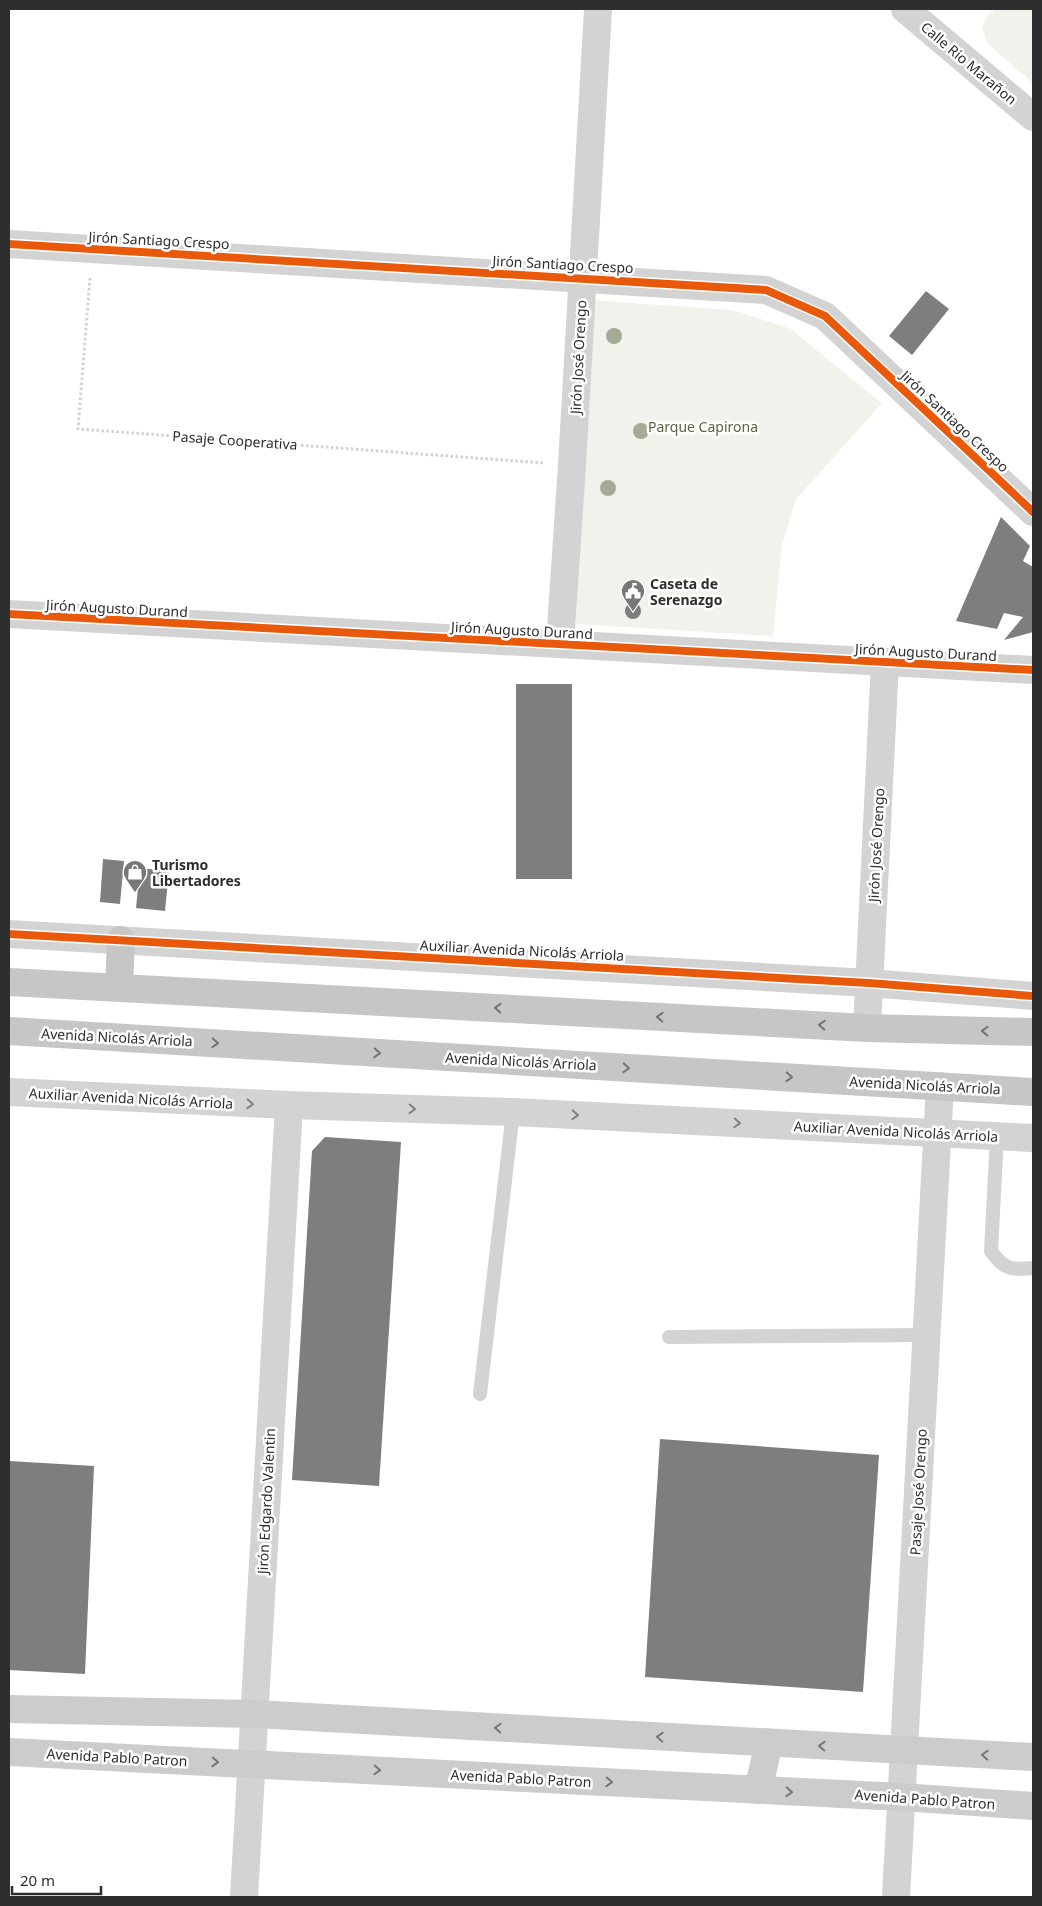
<svg xmlns="http://www.w3.org/2000/svg" width="1042" height="1906" font-family="'Noto Sans',sans-serif">
  <style>
    .green { fill: #f1f2eb }
    .building { fill: #7e7e7e }
    .lines { fill: none; stroke-linecap: round; stroke-linejoin: round }
    .path { stroke: #d2d2d2; stroke-width: 3; stroke-dasharray: 2.5 2.5; stroke-linecap: butt }
    .lane { stroke: #d3d3d3; stroke-width: 14 }
    .street { stroke: #d3d3d3; stroke-width: 28 }
    .secondary { stroke: #ccc; stroke-width: 28 }
    .primary { stroke: #c6c6c6; stroke-width: 28 }
    .cycleway-casing { stroke: #fff; stroke-width: 11 }
    .cycleway { stroke: #e8590c; stroke-width: 8 }
    .tree { fill: #a5aa96 }
    .oneway { stroke: #727272 }
    .oneway2 { stroke: #808080 }
    .oneway3 { stroke: #757575 }
    .labels { text-anchor: middle; dominant-baseline: central; stroke-width: 5; stroke-linejoin: round; paint-order: stroke }
    .street-label { font-size: 14px; fill: #2e2e2e; stroke: #fff }
    .park-label { font-size: 14px; fill: #5c6541; stroke: #fff }
    .poi-label { font-size: 14px; font-weight: bold; fill: #2e2e2e; stroke: #fff; text-anchor: start }
  </style>
  <rect width="100%" height="100%" fill="#fff"/>
  <!-- green -->
  <g class="green">
    <path d="M996 9H1033V83L987 43 982 27 988 15Z"/>
    <path d="M590 300 732 310 789 328 882 403 796 499 782 546 773 636 576 624Z"/>
  </g>
  <!-- building -->
  <g class="building">
    <path d="M926 291 949 309 912 355 889 336Z"/>
    <path d="M1001 517 1030 546 1023 561 1033 567V632L1004 640 1023 617 1004 613 997 629 956 621Z"/>
    <circle cx="633" cy="611" r="8"/>
    <rect x="516" y="684" width="56" height="195"/>
    <path d="M103 859 124 861 120 904 100 902Z"/>
    <path d="M140 868 169 871 165 911 136 908Z"/>
    <path d="M325 1137 401 1142 379 1486 292 1480 312 1151Z"/>
    <path d="M660 1439 879 1455 863 1692 645 1677Z"/>
    <path d="M9 1461 94 1466 85 1674 9 1670Z"/>
  </g>
  <g class="lines">
    <!-- path -->
    <path class="path" d="M90 278 78 429 544 463"/>
    <!-- lane -->
    <g class="lane">
      <path d="M997 1136 991 1251C1004 1270 1011 1270 1033 1268"/>
      <path d="M669 1337 926 1335"/>
      <path d="M480 1394 513 1112"/>
    </g>
    <!-- street -->
    <g class="street">
      <path d="M905 9 1033 117"/>
      <path d="M9 244 766 290 825 316 1033 512"/>
      <path d="M9 614 1033 670"/>
      <path d="M560 644 572 465 598 9"/>
      <path d="M9 934 869 983 1033 996"/>
      <path d="M867 1028 885 662"/>
      <path d="M9 1092 289 1105 513 1112 1033 1138"/>
      <path d="M244 1897 289 1105"/>
      <path d="M896 1897 940 1086"/>
    </g>
    <!-- secondary -->
    <g class="secondary">
      <path d="M9 1709 254 1714 1033 1757"/>
      <path d="M9 1752 901 1797 1033 1806"/>
      <path d="M758 1790 769 1743"/>
    </g>
    <!-- primary -->
    <g class="primary">
      <path d="M9 982 867 1028 1033 1032"/>
      <path d="M119 987 121 940"/>
      <path d="M9 1031 1033 1092"/>
    </g>
    <!-- cycleway casing -->
    <g class="cycleway-casing">
      <g id="cycleway">
        <path d="M9 244 766 290 825 316 1033 512"/>
        <path d="M9 614 1033 670"/>
        <path d="M9 934 869 983 1033 996"/>
      </g>
    </g>
    <!-- cycleway -->
    <use href="#cycleway" class="cycleway"/>
  </g>
  <!-- trees -->
  <g class="tree">
    <circle cx="614" cy="336" r="8"/>
    <circle cx="641" cy="431" r="8"/>
    <circle cx="608" cy="488" r="8"/>
  </g>
  <!-- one-way arrows -->
  <defs><path id="oneway-chevron" d="M-2-3.5L2.5 0L-2 3.5" fill="none" stroke-width="1.6" stroke-linecap="round" stroke-linejoin="round" transform="scale(1.25)"/></defs>
  <g class="oneway">
    <use href="#oneway-chevron" transform="translate(498 1008) rotate(-177)"/>
    <use href="#oneway-chevron" transform="translate(660 1017) rotate(-177)"/>
    <use href="#oneway-chevron" transform="translate(822 1025) rotate(-177)"/>
    <use href="#oneway-chevron" transform="translate(985 1031) rotate(-178)"/>
    <use href="#oneway-chevron" transform="translate(215 1043) rotate(3)"/>
    <use href="#oneway-chevron" transform="translate(377 1053) rotate(3)"/>
    <use href="#oneway-chevron" transform="translate(626 1068) rotate(3)"/>
    <use href="#oneway-chevron" transform="translate(789 1077) rotate(3)"/>
  </g>
  <g class="oneway2">
    <use href="#oneway-chevron" transform="translate(250 1104) rotate(3)"/>
    <use href="#oneway-chevron" transform="translate(412 1109) rotate(2)"/>
    <use href="#oneway-chevron" transform="translate(575 1115) rotate(3)"/>
    <use href="#oneway-chevron" transform="translate(737 1123) rotate(3)"/>
  </g>
  <g class="oneway3">
    <use href="#oneway-chevron" transform="translate(498 1728) rotate(-177)"/>
    <use href="#oneway-chevron" transform="translate(660 1737) rotate(-177)"/>
    <use href="#oneway-chevron" transform="translate(822 1746) rotate(-177)"/>
    <use href="#oneway-chevron" transform="translate(985 1755) rotate(-177)"/>
    <use href="#oneway-chevron" transform="translate(215 1762) rotate(3)"/>
    <use href="#oneway-chevron" transform="translate(377 1770) rotate(3)"/>
    <use href="#oneway-chevron" transform="translate(609 1782) rotate(3)"/>
    <use href="#oneway-chevron" transform="translate(789 1792) rotate(3)"/>
  </g>
  <!-- icons -->
  <defs>
    <g id="civic-pin" transform="scale(1.25)"><path d="M0 17L-7.5 6A9.5 9.5 0 1 1 7.5 6Z" fill="#777" stroke="#fff"/><path d="M-.6-6.5H3V-4.5H.6V-3L4-1V1h2V6H-6V1h2V-1L-.6-3ZM-1.2 2.5V6h2.4V2.5Z" fill="#fff"/></g>
    <g id="shop-pin" transform="scale(1.25)"><path d="M0 17L-7.5 6A9.5 9.5 0 1 1 7.5 6Z" fill="#777" stroke="#fff"/><path d="M-5-2.5h2.3a2.7 3.5 0 0 1 5.4 0H5L5.5 6h-11ZM-1.5-2.5h3a1.5 2.3 0 0 0-3 0Z" fill="#fff"/></g>
  </defs>
  <g fill-rule="evenodd">
    <use href="#civic-pin" x="633" y="591"/>
    <use href="#shop-pin" x="135" y="872"/>
  </g>
  <g class="labels">
    <!-- street labels -->
    <g class="street-label">
      <text transform="translate(969 63) rotate(40)">Calle Rio Marañon</text>
      <text transform="translate(159 240) rotate(3)">Jirón Santiago Crespo</text>
      <text transform="translate(563 264) rotate(3)">Jirón Santiago Crespo</text>
      <text transform="translate(578 357) rotate(-87)">Jirón José Orengo</text>
      <text transform="translate(955 421) rotate(43)">Jirón Santiago Crespo</text>
      <text transform="translate(235 440) rotate(4)">Pasaje Cooperativa</text>
      <text transform="translate(117 608) rotate(3)">Jirón Augusto Durand</text>
      <text transform="translate(522 630) rotate(3)">Jirón Augusto Durand</text>
      <text transform="translate(926 652) rotate(3)">Jirón Augusto Durand</text>
      <text transform="translate(876 845) rotate(-87)">Jirón José Orengo</text>
      <text transform="translate(522 950) rotate(3)">Auxiliar Avenida Nicolás Arriola</text>
      <text transform="translate(117 1037) rotate(3)">Avenida Nicolás Arriola</text>
      <text transform="translate(521 1061) rotate(3)">Avenida Nicolás Arriola</text>
      <text transform="translate(925 1085) rotate(3)">Avenida Nicolás Arriola</text>
      <text transform="translate(131 1098) rotate(3)">Auxiliar Avenida Nicolás Arriola</text>
      <text transform="translate(896 1131) rotate(3)">Auxiliar Avenida Nicolás Arriola</text>
      <text transform="translate(918 1492) rotate(-87)">Pasaje José Orengo</text>
      <text transform="translate(266 1501) rotate(-87)">Jirón Edgardo Valentin</text>
      <text transform="translate(117 1757) rotate(3)">Avenida Pablo Patron</text>
      <text transform="translate(521 1778) rotate(3)">Avenida Pablo Patron</text>
      <text transform="translate(925 1799) rotate(4)">Avenida Pablo Patron</text>
    </g>
    <!-- park labels -->
    <g class="park-label">
      <text x="703" y="426">Parque Capirona</text>
    </g>
    <!-- poi labels -->
    <g class="poi-label">
      <text x="650" y="583">Caseta de<tspan x="650" dy="16">Serenazgo</tspan></text>
      <text x="152" y="864">Turismo<tspan x="152" dy="16">Libertadores</tspan></text>
    </g>
  </g>
  <!-- border -->
  <rect width="1042" height="1906" fill="none" stroke="#2e2e2e" stroke-width="20"/>
  <!-- scale -->
  <path d="M12 1886v8h89v-8" fill="none" stroke="#2e2e2e" stroke-width="2.5"/>
  <text x="20" y="1886" font-size="15" fill="#2e2e2e" stroke="#ffffff" stroke-width="4" paint-order="stroke">20 m</text>
</svg>
